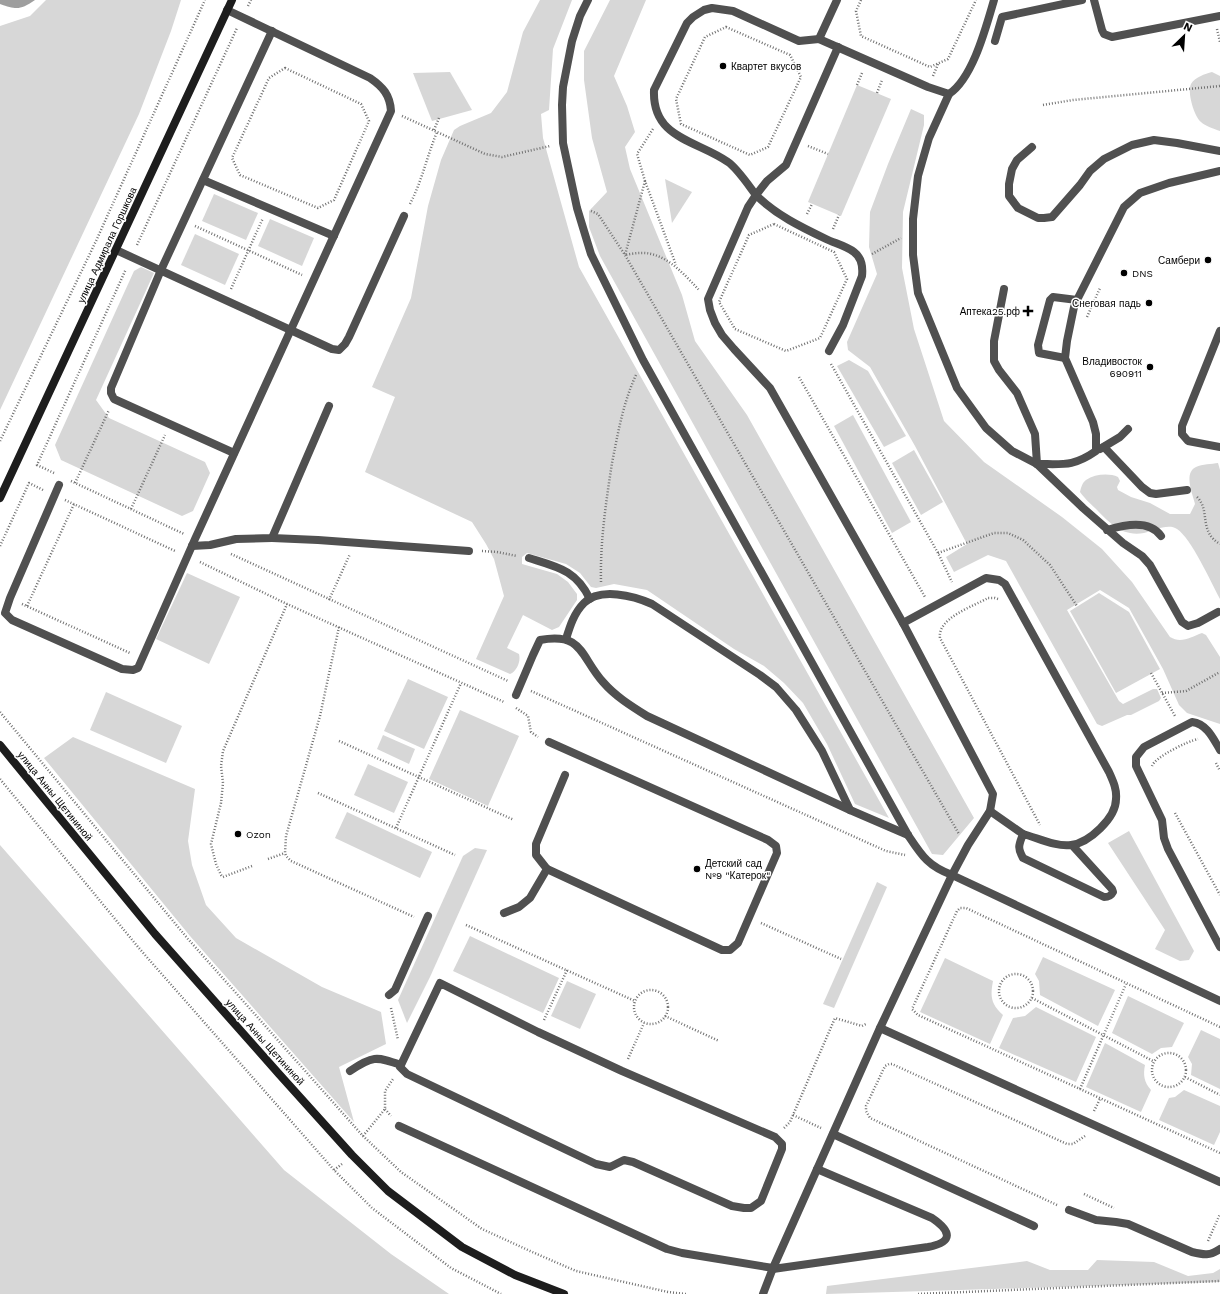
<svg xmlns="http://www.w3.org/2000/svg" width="1220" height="1294" font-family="'Work Sans',sans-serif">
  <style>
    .green { fill: #d7d7d7 }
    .water { fill: #9e9e9e }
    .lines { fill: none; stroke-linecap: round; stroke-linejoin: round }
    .path { stroke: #727272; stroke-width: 2.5; stroke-dasharray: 1 2; stroke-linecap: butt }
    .service { stroke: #505050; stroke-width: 8 }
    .secondary { stroke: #1d1d1d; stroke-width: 8 }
    .poi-dot { fill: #000; stroke: #fff; stroke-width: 1.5 }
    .labels { text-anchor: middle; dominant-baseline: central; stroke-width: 3; stroke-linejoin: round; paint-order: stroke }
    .poi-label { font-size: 10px; fill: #000; stroke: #fff; text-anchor: start }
    .street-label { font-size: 10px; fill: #000; stroke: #fff }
  </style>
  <rect width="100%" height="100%" fill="#fff"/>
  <!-- green -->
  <g class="green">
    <path d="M46 0H181L171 31 139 114 0 410V26L30 16Z"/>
    <path d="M540 0H572L553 49 549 110 541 114 543 138 579 267 889 818 855 804 827 744 803 703 784 683 764 666 734 649 647 590 614 584 596 588 591 587 580 573 566 564 527 553 522 557V564L557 574 568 582 577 594V600L559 627 552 630 523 615 507 648 519 654C521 661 517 671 510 674L476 659 504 596 494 559 486 544 472 522 365 472 395 397 372 387 411 298 428 206 441 160 454 130 460 126 491 113 507 92 523 32Z"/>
    <path d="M610 0H646L614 76 627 106 635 132 625 147 630 169 682 295 695 341 747 415 974 818 943 855 932 854 600 256 589 227V211L607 192 592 138 584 80V51Z"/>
    <path d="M450 72 472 110 432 121 413 73Z"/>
    <path d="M1212 72 1220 76V131C1214 129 1205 126 1201 122 1194 116 1187 92 1191 84 1195 77 1205 74 1212 72Z"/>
    <path d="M857 85 891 99 841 216 808 202Z"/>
    <path d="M911 109 924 115V125L903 212 902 268 914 329 944 421 984 462 1062 517 1102 549 1132 582 1170 637C1181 644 1191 637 1202 633L1206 635 1220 657V724L1187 713 1179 705 1163 669 1129 608 1100 590 1067 610 1119 701 1123 704 1153 689H1157L1161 698 1159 701 1131 715H1127L1102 726 1097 724 1006 561 988 555 954 572 946 557 967 544 915 446 870 367 848 350 847 342 877 274 869 247 870 212 888 164Z"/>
    <path d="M665 179 692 192 672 223Z"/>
    <path d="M214 194 258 213 246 240 202 221Z"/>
    <path d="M270 219 314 238 302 266 258 246Z"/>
    <path d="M195 234 239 254 225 285 181 265Z"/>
    <path d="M141 267 154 273 96 400 109 418 205 462 210 473 193 511 182 516 61 460 55 445 134 271Z"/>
    <path d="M849 360 868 371 906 436 884 447 837 366Z"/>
    <path d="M853 415 911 522 892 533 834 426Z"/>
    <path d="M914 450 943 502 921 515 892 463Z"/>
    <path d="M1218 463 1220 470V599C1211 582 1191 538 1177 529 1168 523 1153 531 1144 533 1121 537 1109 522 1095 508 1089 502 1085 499 1080 492 1081 488 1082 483 1086 480 1095 474 1109 473 1118 477L1120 481 1117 487 1118 490 1131 497 1150 503 1170 514H1190L1195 504C1193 495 1183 473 1196 467 1202 464 1212 464 1218 463Z"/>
    <path d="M187 573 240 597 209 664 156 639Z"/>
    <path d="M1099 593 1129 612 1160 669 1116 693 1070 611Z"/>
    <path d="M408 679 448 697 424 749 384 731Z"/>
    <path d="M106 692 182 726 166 763 90 730Z"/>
    <path d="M460 710 519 736 488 806 429 779Z"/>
    <path d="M383 735 415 749 409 764 377 749Z"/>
    <path d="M73 737 195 789 188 841 192 865 206 905 236 938 322 987 381 1012 386 1044 339 1067 354 1122 190 936 44 758Z"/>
    <path d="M368 764 408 782 394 813 354 795Z"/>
    <path d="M347 812 432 852 420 878 335 838Z"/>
    <path d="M1129 831 1194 951 1189 960 1180 961 1155 949 1165 930 1108 843Z"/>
    <path d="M0 845 284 1170 391 1254 449 1294H0Z"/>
    <path d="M475 848 487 850 430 977 407 1023 398 1000 463 856Z"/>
    <path d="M877 882 887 887 834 1008 823 1004Z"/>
    <path d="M470 936 559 978 543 1013 453 971Z"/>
    <path d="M1043 957 1115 990 1098 1026 1040 995 1039 981 1035 974Z"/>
    <path d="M945 958 993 981C990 997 991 1004 1003 1015L990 1044 920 1012Z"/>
    <path d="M567 981 596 994 580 1029 551 1016Z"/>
    <path d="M1128 996 1184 1023 1172 1047 1161 1048 1152 1054 1112 1033Z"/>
    <path d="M1036 1007 1096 1037 1076 1082 999 1048 1013 1018 1025 1016Z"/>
    <path d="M1201 1030 1220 1039V1089L1191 1075 1192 1064 1188 1057Z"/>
    <path d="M1105 1043 1145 1065C1143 1075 1144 1082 1151 1090L1141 1112 1086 1087Z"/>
    <path d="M1184 1090 1220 1106V1132L1214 1145 1159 1120 1169 1098 1175 1097Z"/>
    <path d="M1097 1260 1154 1262 1188 1276 1213 1273 1220 1269V1282L826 1294 827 1286 1027 1261 1050 1270H1088Z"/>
  </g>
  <!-- water -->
  <path class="water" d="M0 0H35C20 10 17 10 0 4Z"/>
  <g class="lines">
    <!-- path -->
    <g class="path">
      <path d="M861 0 856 11 861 36 930 67 948 59 976 0"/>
      <path d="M248 6 251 0"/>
      <path d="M726 27 790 55 801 77 768 147 750 155 681 124 676 99 705 37Z"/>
      <path d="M1217 29 1220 42"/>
      <path d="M285 68 361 104 369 121 334 200 318 208 240 175 232 158 269 78Z"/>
      <path d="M933 76 938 64"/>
      <path d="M857 85 862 73"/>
      <path d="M877 93 882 80"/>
      <path d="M1043 105 1073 100 1220 86"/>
      <path d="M402 116 485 154 502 157 550 146"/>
      <path d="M653 129 637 154 645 181 676 265"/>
      <path d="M434 130 439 118"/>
      <path d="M808 146 828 154"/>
      <path d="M645 181 625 255C630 254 636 253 641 253 665 252 684 274 699 290"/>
      <path d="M410 204C422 181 427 156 437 132"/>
      <path d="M591 211 598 214 625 255 959 834"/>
      <path d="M807 214 812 204"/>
      <path d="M774 224 834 252 847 279 820 338 786 351 735 329 719 302 749 235Z"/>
      <path d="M195 226 302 275"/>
      <path d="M833 229 839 215"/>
      <path d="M137 245 237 28"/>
      <path d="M872 254 901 238"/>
      <path d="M231 289 263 218"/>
      <path d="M1087 317 1100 288"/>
      <path d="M831 364 938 553 952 582"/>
      <path d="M799 377 925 597"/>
      <path d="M0 441 96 241 205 0"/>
      <path d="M54 473 37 465 126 269"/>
      <path d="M71 481 184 534"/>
      <path d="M75 483 109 410"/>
      <path d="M1197 497C1211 511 1198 531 1220 544"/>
      <path d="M65 500 175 551"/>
      <path d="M131 509 165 435"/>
      <path d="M0 546 29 483 43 490"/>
      <path d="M482 551 497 552 517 556"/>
      <path d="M938 553 994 533H1008L1023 540 1050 565 1077 606"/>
      <path d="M231 554 508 681"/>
      <path d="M200 562 287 604 504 702"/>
      <path d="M601 582C600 542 606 502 612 463 618 433 623 403 636 375"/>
      <path d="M998 599 995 598H988C974 606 937 618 940 638L1040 825"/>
      <path d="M329 600 350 554"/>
      <path d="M22 604 130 653"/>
      <path d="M27 606 74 504"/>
      <path d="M339 627 320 716 286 836 285 853 286 856 291 861 414 917"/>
      <path d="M1151 673 1175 716"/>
      <path d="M531 691 886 851 905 855"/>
      <path d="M1162 693 1186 691 1220 672"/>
      <path d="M516 708 528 716 531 732 538 737"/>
      <path d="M0 712 188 939 363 1136 401 1172 482 1229 530 1251 576 1271 668 1292 686 1294"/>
      <path d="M339 741 514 820"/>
      <path d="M1216 763 1220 771"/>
      <path d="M1152 766C1155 757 1188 741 1198 739"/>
      <path d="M0 779 138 947 334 1170 372 1208 451 1268 501 1294"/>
      <path d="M318 793 455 855"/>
      <path d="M1175 813 1220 895"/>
      <path d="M396 828 461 683"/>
      <path d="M268 859 285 853"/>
      <path d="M252 866 223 877 221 875 216 864 211 844 221 803 223 783 221 766 223 751 287 604"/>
      <path d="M761 923 841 959"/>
      <path d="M466 925 635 1001"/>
      <circle cx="1016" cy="991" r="17"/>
      <circle cx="651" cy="1007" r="17"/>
      <path d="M1032 998 1153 1061"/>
      <path d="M391 1008 398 1040"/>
      <path d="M665 1016 719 1041"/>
      <path d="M544 1020 567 970"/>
      <path d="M1220 1027 966 908H960L957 911 912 1009 918 1015 1220 1153"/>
      <circle cx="1169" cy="1070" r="17"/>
      <path d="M628 1059 644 1023"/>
      <path d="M1185 1077 1220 1095"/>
      <path d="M1080 1089 1126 984"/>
      <path d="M385 1109 391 1116"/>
      <path d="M1094 1111 1100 1099"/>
      <path d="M793 1115 821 1128"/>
      <path d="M784 1128 790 1122 835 1018 862 1026 866 1024"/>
      <path d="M363 1136 385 1109V1091L393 1079"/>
      <path d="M334 1170 342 1164"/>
      <path d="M1084 1194 1114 1208"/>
      <path d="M1057 1205 870 1118 866 1111V1106L885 1066 889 1064H892L1067 1144H1073L1085 1136"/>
      <path d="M1208 1241 1220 1214"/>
      <path d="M918 1294 1220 1281"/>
    </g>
    <!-- service -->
    <g class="service">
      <path d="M588 0 580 16 572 41 563 87 562 105 563 143 577 208 591 254 643 360 908 835C922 856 928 866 952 875L968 845 990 811 993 794 903 623 770 388 734 349 722 335 715 323 710 310 708 299 748 207 756 195C749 186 737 168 728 162 697 140 652 139 654 90L687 23 693 17 704 10 712 8 733 11 799 41 819 39 837 0"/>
      <path d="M1094 0 1102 30 1104 34 1112 37 1220 16"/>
      <path d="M819 39 928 87 949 94C973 78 986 27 994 0"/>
      <path d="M995 41 1002 17 1082 0"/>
      <path d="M949 94 929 138 918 176 913 219V255L918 293 957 388 986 428 1012 451 1037 464 1083 508 1123 543 1142 556 1150 565 1182 622 1188 626 1198 623 1218 612"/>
      <path d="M1032 147 1017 160 1012 169 1009 184V196L1018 208 1038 218H1044L1052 217 1080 185 1090 171 1104 159 1132 145 1154 140 1177 143 1220 151"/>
      <path d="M203 180 334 236"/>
      <path d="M116 250 332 349 339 350 345 344 349 337 404 216"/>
      <path d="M1004 289 994 341V361L999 370 1017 393 1035 434 1037 464"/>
      <path d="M1220 331 1182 426V434L1188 441 1220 447"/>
      <path d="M829 351 843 325 862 276C863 267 862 258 854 252 846 246 834 243 826 239 801 227 776 215 756 195L767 181 786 165 838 47"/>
      <path d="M1065 358 1039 353 1038 345 1050 300 1053 297 1077 300"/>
      <path d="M1104 447 1142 487 1150 493 1156 494 1187 490"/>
      <path d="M1100 449 1120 437 1128 429"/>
      <path d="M234 453 114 399 111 393V388L161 270 272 31"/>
      <path d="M1037 464C1063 464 1073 467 1096 451V434L1093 422 1065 358 1067 341 1074 307 1077 300 1124 207 1140 193 1169 183 1220 171"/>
      <path d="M59 485 10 598 5 613 12 620 122 669 133 670 138 668 195 539 391 111C390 95 383 87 370 78L227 10"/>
      <path d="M1107 530C1124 525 1149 519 1161 536"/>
      <path d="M272 538 318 540 469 551"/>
      <path d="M192 546 210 545 236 539 272 538 329 406"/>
      <path d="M529 558C558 567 576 570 590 599"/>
      <path d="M903 623 986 578 999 580 1005 584 1109 772C1113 781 1117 789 1116 799 1116 818 1089 843 1071 845 1056 847 1038 838 1023 834 1019 845 1017 847 1023 858L1104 897C1109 897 1111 896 1113 892L1112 889 1072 845"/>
      <path d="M566 639C570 626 574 613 584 603 600 587 634 596 652 604L760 675 776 687 796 710 822 751 850 810"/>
      <path d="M516 695 533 655 540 640C583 632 580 656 603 682 615 696 631 706 647 716L850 810 908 835"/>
      <path d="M1220 750C1213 738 1207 724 1192 722L1144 747 1136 757V766L1162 820 1164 838 1168 849 1220 947"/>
      <path d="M990 811 1023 834"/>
      <path d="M547 869 722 950H730L738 943 777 853 776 846 768 840 549 742"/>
      <path d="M504 913 519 907 530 898 547 869 536 855V844L565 775"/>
      <path d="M440 983 538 1032 622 1071 775 1137 782 1144V1149L761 1201 751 1208H744L732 1206 633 1162 624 1160 610 1167 596 1164 407 1074 400 1067Z"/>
      <path d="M389 995 395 990 428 916"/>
      <path d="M880 1028 1220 1182"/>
      <path d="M350 1071C372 1056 376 1056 401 1065"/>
      <path d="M399 1126 667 1249 682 1253 773 1268"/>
      <path d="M833 1134 1034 1226"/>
      <path d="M1069 1210 1096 1220 1116 1222 1128 1224 1192 1252C1204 1255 1210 1256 1220 1249"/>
      <path d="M773 1269 928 1247C954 1242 951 1231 932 1218L817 1169"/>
      <path d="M763 1294 773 1268 880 1028 952 875 1220 1001"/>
    </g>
    <!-- secondary -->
    <g class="secondary">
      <path d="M0 498 232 0"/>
      <path d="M0 745 155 934 279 1074 352 1155 388 1191 462 1247 515 1275 564 1294"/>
    </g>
  </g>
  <!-- markers -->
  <g class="poi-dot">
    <circle cx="723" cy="66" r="4"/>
    <circle cx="1208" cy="260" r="4"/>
    <circle cx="1124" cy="273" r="4"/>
    <circle cx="1149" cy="303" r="4"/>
    <path d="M1026 305h4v4h4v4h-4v4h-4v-4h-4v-4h4z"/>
    <circle cx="1150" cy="367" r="4"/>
    <circle cx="238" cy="834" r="4"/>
    <circle cx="697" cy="869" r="4"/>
  </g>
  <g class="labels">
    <!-- poi labels -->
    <g class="poi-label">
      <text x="731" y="66">Квартет вкусов</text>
      <text x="1200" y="260" text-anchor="end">Самбери</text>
      <text x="1132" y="273">DNS</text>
      <text x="1141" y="303" text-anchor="end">Снеговая падь</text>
      <text x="1020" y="311" text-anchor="end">Аптека25.рф</text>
      <text x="1142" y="361" text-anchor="end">Владивосток<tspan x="1142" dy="12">690911</tspan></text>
      <text x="246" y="834">Ozon</text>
      <text x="705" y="863">Детский сад<tspan x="705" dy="12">№9 "Катерок"</tspan></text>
    </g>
    <!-- street labels -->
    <g class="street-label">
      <text transform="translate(107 245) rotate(-65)">улица Адмирала Горшкова</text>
      <text transform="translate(55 796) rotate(51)">улица Анны Щетининой</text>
      <text transform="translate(265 1042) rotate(48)">улица Анны Щетининой</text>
    </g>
  </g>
  <!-- north arrow -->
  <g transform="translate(1184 36) rotate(25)" stroke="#ffffff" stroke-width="3" paint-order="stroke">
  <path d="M0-3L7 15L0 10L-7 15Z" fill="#000000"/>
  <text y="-6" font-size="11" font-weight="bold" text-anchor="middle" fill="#000000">N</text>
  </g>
</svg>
